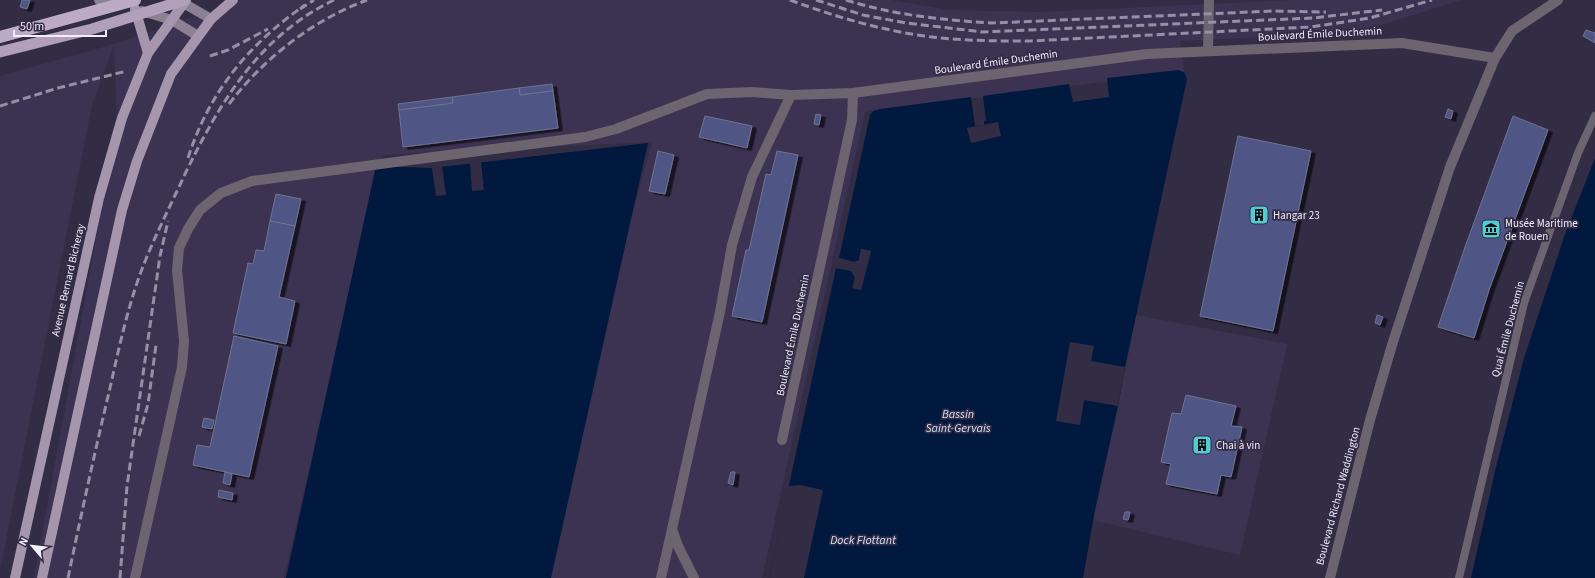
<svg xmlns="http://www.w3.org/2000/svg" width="1595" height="578" font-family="'Source Sans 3',sans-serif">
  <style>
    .built { fill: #3c3353 }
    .water { fill: #01193e }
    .pier { fill: #332c45 }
    .building { fill: #4f5686; stroke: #6e7390; filter: url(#shadow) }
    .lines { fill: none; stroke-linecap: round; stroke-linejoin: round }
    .pedestrian { stroke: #6c646f; stroke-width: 8 }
    .minor { stroke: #6c646f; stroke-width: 10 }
    .secondary { stroke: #8d8092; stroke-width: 10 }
    .primary { stroke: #a696ad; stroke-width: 10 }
    .rail { stroke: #9590a5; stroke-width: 3; stroke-dasharray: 8 4; stroke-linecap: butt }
    .trunk-bridge { stroke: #b2a0ba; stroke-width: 11 }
    .motorway-bridge { stroke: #bdaac6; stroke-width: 12 }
    .labels { text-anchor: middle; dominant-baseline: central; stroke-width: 3.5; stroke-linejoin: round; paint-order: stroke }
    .street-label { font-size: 11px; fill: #f0edfd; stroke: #332c45 }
    .poi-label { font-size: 11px; fill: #f0edfd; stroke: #332c45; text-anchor: start }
    .water-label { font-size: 12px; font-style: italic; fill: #cee1fd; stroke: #332c45 }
  </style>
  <defs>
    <filter id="shadow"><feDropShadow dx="4.5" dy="2.5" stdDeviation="0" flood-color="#0009"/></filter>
  </defs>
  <rect width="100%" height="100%" fill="#332c45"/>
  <!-- built -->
  <g class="built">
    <path d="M242 0H891L949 10 1039 12 1291 0H1461L1381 25 1336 34 1180 41 1184 72 865 112 762 578H550L627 234 652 142 382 155 284 578H34L117 124 114 45 92 105 0 570V76L114 44Z"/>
    <path d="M1136 315 1287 344 1240 555 1093 520 1118 406Z"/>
  </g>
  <!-- water -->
  <g class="water">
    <path d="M1178 70 1184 72 1187 79 1125 367 1118 406 1095 510 1083 578H769L836 268 851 271 855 277 853 288 861 290 871 251 861 249 859 260 854 262 839 258 870 115 873 111 880 109 971 97 975 126 984 125V121H986L983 96 1069 84 1073 102 1109 97 1107 78Z"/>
    <path d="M648 143 551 578H286L376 166 432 168Z"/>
    <path d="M1595 158V578H1471L1496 467 1524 358 1565 234Z"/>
  </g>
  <!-- pier -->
  <g class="pier">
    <path d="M998 122 1001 136 971 143 967 128Z"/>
    <path d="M481 162 484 190 472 191 470 163Z"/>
    <path d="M442 166 446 195 436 196 432 168Z"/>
    <path d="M861 249 871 251 861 290 852 288 855 278 851 271 836 268V266L853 269 857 277 855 287 860 288 868 252 863 251 861 261 854 264 838 260 839 258 854 262 859 260Z"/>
    <path d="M1070 342 1094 346 1091 361 1125 367 1118 406 1084 400 1080 425 1056 421Z"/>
    <path d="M800 485 823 490 804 578H769L788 486Z"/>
  </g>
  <!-- building -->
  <g class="building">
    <path d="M22 0H30L27 9 20 7Z"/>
    <path d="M1586 30 1595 33V43L1583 36Z"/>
    <path d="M552 84 553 91 520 95 519 88Z"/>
    <path d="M519 88 520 95 553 91 558 128 403 147 399 110 453 103 452 97Z"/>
    <path d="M452 97 453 103 399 110 398 104Z"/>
    <path d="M1448 109 1453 111 1451 119 1445 117Z"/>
    <path d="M816 114 821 115 819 125 814 124Z"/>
    <path d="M705 116 752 126 747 148 699 137Z"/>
    <path d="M1513 116 1548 130 1489 290 1474 338 1438 327 1465 247Z"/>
    <path d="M1238 136 1311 151 1273 331 1200 316Z"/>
    <path d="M658 151 674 155 665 194 649 191Z"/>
    <path d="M777 151 798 155 762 322 732 316 746 250H749L766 174 771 175Z"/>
    <path d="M276 194 301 199 295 226 270 221Z"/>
    <path d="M270 221 295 226 279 297 295 301 286 344 233 333 248 263 253 264 256 250 264 251Z"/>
    <path d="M1377 315 1383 317 1380 325 1375 323Z"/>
    <path d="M234 336 278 346 249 477 193 465 197 445 210 447Z"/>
    <path d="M1186 395 1236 406 1231 426 1242 427 1231 477 1221 475 1217 494 1166 484 1171 464 1161 462 1172 413 1181 414Z"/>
    <path d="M204 418 214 420 212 429 202 427Z"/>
    <path d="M225 472 232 474 230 485 223 483Z"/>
    <path d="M731 472H735L733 485 728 483Z"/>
    <path d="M219 490 233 493 232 500 218 497Z"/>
    <path d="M1125 512H1130L1128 520 1123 519Z"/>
  </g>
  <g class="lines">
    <!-- pedestrian -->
    <path class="pedestrian" d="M1459 578 1524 303 1578 153 1595 116"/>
    <!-- minor -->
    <g class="minor">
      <path d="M1208 51 1209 0"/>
      <path d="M782 440 852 120 853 93"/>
      <path d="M135 578 182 367 184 341 177 270 179 248 188 229 200 210 221 193 252 181 585 137 616 129 707 94 752 92 791 95 853 93 1147 54 1402 43 1495 58"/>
      <path d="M661 578 672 529"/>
      <path d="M694 578 678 546 672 529 720 312 732 245 752 177 791 95"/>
      <path d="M1330 578 1370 420 1392 345 1450 167 1495 58 1512 31 1558 0"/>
    </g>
    <!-- secondary -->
    <g class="secondary">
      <path d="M99 0 119 5"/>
      <path d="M178 0 211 19"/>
      <path d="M142 11 172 20 198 36"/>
    </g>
    <!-- primary -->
    <g class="primary">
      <path d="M135 9 148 53"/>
      <path d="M15 578 99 198 122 118 148 53 186 0"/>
      <path d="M42 578 122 210 137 161 171 74 211 19 233 0"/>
    </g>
    <!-- rail -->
    <g class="rail">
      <path d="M790 0C836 17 883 31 932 37 964 41 997 41 1030 41L1311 27 1370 18 1432 0"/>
      <path d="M816 0 863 15 906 23 983 32 1313 18 1382 10"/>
      <path d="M846 0C893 15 943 20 992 23L1274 11 1326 12"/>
      <path d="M300 9 314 0"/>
      <path d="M210 56 228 50 268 29"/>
      <path d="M229 104C264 58 313 20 367 0"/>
      <path d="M0 106 58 88 127 71"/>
      <path d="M188 158C209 92 249 44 305 5"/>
      <path d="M139 436 148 404 156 345"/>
      <path d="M68 578C81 515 95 451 110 388 118 352 126 315 138 280 151 243 169 209 185 174 220 102 259 36 334 0"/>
      <path d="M120 578 127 486 160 256 168 221"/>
    </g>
    <!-- trunk-bridge -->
    <path class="trunk-bridge" d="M0 52 92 29 185 0"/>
    <!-- motorway-bridge -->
    <path class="motorway-bridge" d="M0 37 135 0"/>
  </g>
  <!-- icons -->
  <defs>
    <g id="building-square" transform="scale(1)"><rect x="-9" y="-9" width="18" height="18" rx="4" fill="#51ccd2" stroke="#332c45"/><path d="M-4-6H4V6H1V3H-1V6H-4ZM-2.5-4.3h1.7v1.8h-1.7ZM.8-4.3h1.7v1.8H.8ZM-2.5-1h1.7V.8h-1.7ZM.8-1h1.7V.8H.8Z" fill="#111"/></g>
    <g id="museum-square" transform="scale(1)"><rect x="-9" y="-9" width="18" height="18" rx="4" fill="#51ccd2" stroke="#332c45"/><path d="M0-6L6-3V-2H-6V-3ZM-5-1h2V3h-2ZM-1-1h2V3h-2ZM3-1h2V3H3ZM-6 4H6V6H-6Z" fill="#111"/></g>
  </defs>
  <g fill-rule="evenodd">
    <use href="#building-square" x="1259" y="215"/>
    <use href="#museum-square" x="1491" y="229"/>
    <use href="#building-square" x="1202" y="445"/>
  </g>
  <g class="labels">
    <!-- street labels -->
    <g class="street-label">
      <text transform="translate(1320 34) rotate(-3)">Boulevard Émile Duchemin</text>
      <text transform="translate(996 62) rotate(-8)">Boulevard Émile Duchemin</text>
      <text transform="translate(68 280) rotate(-77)">Avenue Bernard Bicheray</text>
      <text transform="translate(1508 329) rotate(-75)">Quai Émile Duchemin</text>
      <text transform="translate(793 335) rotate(-78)">Boulevard Émile Duchemin</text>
      <text transform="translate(1338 496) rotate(-75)">Boulevard Richard Waddington</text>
    </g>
    <!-- poi labels -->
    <g class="poi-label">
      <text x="1273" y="215">Hangar 23</text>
      <text x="1505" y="223">Musée Maritime<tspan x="1505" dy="13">de Rouen</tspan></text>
      <text x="1216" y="445">Chai à vin</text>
    </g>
    <!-- water labels -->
    <g class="water-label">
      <text x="958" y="414">Bassin<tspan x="958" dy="14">Saint-Gervais</tspan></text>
      <text x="863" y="540">Dock Flottant</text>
    </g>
  </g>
  <!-- north arrow -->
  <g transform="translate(32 546) rotate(298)" stroke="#332c45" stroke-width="3" paint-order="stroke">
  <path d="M0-3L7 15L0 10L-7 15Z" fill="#f0edfd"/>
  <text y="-6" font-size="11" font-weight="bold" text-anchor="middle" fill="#f0edfd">N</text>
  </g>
  <!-- scale -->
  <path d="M14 30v6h92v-6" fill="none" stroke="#f0edfd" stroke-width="2"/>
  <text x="20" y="30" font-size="12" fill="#f0edfd" stroke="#332c45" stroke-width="3" paint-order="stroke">50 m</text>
</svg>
